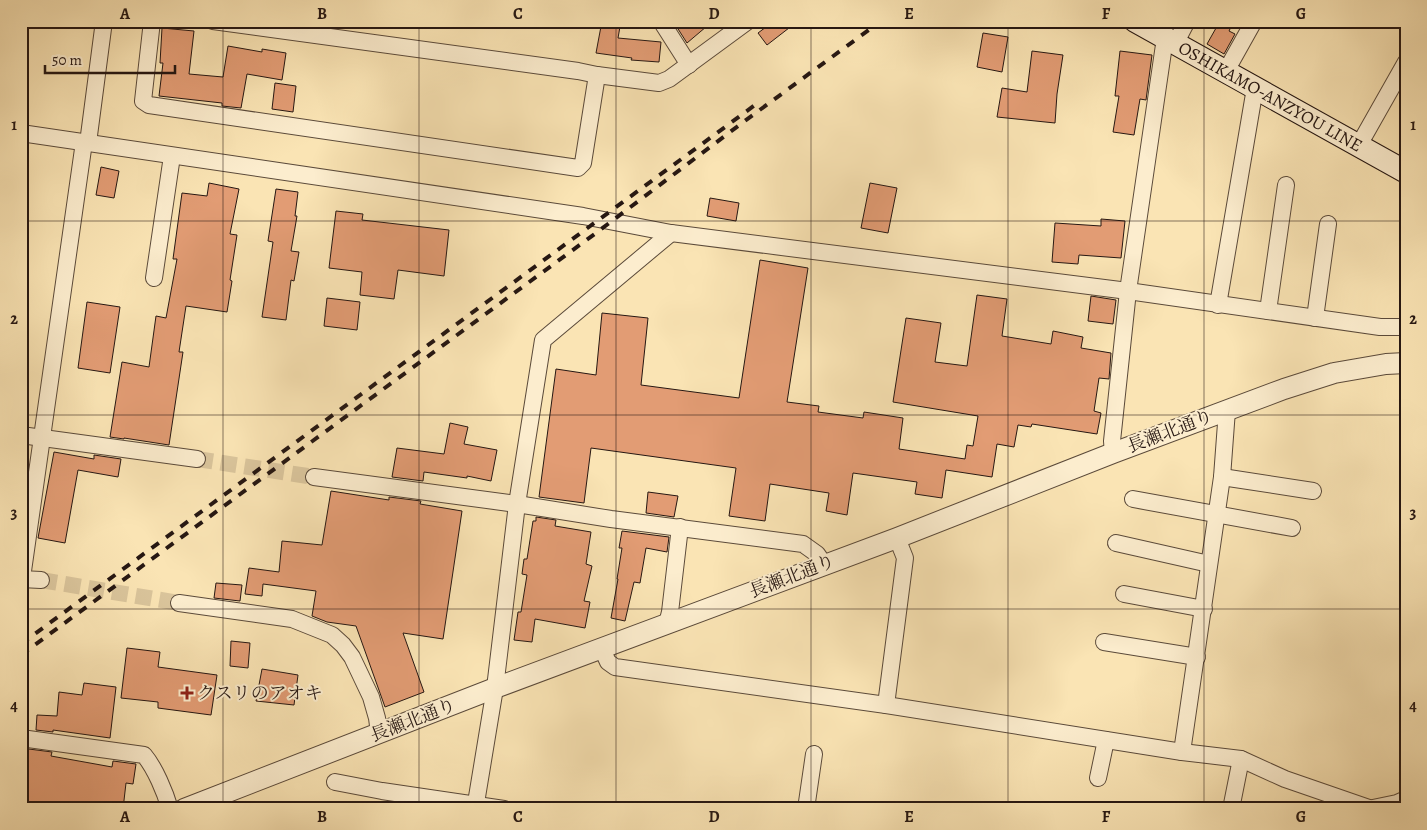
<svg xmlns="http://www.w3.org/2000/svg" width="1427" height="830" font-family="Alegreya,'Noto Serif JP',serif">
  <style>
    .building { fill: #e29c74; stroke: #261712 }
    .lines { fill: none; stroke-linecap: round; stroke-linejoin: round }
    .minor-tunnel { stroke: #dac59c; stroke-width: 16; stroke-dasharray: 16 8; stroke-linecap: butt }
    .minor-casing { stroke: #5b4a3a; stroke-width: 18 }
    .tertiary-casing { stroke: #5b4a3a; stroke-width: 22 }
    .secondary-casing { stroke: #261712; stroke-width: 24 }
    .minor { stroke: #fcedce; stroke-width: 16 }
    .tertiary { stroke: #fcedce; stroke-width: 20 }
    .secondary { stroke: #fcedce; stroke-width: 22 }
    .rail { stroke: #261712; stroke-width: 4; stroke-dasharray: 9 9; stroke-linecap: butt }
    .grid { fill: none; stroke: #261712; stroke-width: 1; stroke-opacity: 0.55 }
    .poi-dot { fill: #8f2418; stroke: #fcedce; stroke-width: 2 }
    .labels { text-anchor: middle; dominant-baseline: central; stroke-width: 4; stroke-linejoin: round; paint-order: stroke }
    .street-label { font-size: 18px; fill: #261712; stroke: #fcedce }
    .poi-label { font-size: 18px; fill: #261712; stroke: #fcedce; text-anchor: start }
    .neatline { fill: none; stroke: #261712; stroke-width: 2 }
    .grid-label { font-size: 16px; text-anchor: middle; font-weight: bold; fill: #261712 }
  </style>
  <rect width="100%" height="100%" fill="#fae4b4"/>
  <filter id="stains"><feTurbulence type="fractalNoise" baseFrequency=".004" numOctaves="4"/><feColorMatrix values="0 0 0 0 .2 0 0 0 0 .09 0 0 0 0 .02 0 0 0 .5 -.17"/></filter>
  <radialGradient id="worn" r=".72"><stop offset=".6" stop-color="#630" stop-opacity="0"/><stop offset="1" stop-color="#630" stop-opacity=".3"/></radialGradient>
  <!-- building -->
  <g class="building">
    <path d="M602 21H621L618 38 661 42 659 62 631 60 632 58 596 53Z"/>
    <path d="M673 21H713L687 43Z"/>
    <path d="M774 21H798L767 45 758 33Z"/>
    <path d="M1220 21H1234L1229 31 1235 34 1224 54 1207 44Z"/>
    <path d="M162 28 194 31 189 74 223 77 228 46 262 52V49L286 53 282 80 247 74 241 108 222 106V103L159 96 163 63H160Z"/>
    <path d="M983 33 1008 37 1002 72 977 67Z"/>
    <path d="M1032 51 1063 55 1057 94 1055 123 997 117 1002 88 1027 92Z"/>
    <path d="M1120 51 1152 55 1146 100 1140 99 1134 135 1113 132 1119 96H1115Z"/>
    <path d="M275 83 296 86 293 112 272 109Z"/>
    <path d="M101 167 119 171 114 198 96 195Z"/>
    <path d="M209 183 239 189 230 234 237 235 230 280 232 281 227 312 186 306 179 352H183L169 445 124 438V439L110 437 122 362 149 367 156 316 166 318 177 259H173L182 193 207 196Z"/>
    <path d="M870 183 897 188 888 233 861 228Z"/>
    <path d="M276 189 298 192 295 216H297L291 251 299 252 294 281 291 280 286 320 262 317 273 242 268 241Z"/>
    <path d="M710 198 739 203 736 221 707 216Z"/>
    <path d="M336 211 363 214 362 220 449 230 444 276 398 270 394 299 360 295 362 272 329 268Z"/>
    <path d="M1101 219 1125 221 1121 258 1079 255 1078 264 1052 262 1055 223 1101 226Z"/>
    <path d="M760 260 808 268 787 402 819 406 818 412 863 418 864 412 903 418 899 449 965 459 967 445 973 446 978 416 893 402 906 318 941 323 935 362 967 366 977 295 1007 299 1002 336 1051 344 1053 331 1083 337 1081 348 1111 353 1109 379 1099 378 1094 411 1101 413 1097 434 1032 424 1031 427 1018 425 1014 447 997 444 992 477 946 470 942 498 915 494 917 482 853 473 847 515 826 511 829 493 770 484 765 521 729 516 736 468 591 448 584 503 539 497 556 369 596 375 602 313 648 318 641 385 739 398Z"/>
    <path d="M1091 296 1116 300 1113 324 1088 321Z"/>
    <path d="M327 298 360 302 357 330 324 326Z"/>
    <path d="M87 302 120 307 110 373 78 368Z"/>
    <path d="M450 423 468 427 464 444 497 450 491 481 467 476V478L424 472 423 481 392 477 397 448 444 454Z"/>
    <path d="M54 452 94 459V455L121 459 118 477 78 470 65 543 38 538Z"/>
    <path d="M331 491 389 500V497L421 501 420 504 462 511 443 639 403 633 424 692 385 707 356 626 327 622 312 616 316 591 263 584 262 596 245 594 249 568 279 572 282 541 322 545Z"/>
    <path d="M648 492 678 496 674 517 646 513Z"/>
    <path d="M536 517 556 520 555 526 591 532 586 564 592 566 584 601 590 602 585 628 535 619 532 642 514 640 518 612H521L527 575 522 574 524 559H527L533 521H536Z"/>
    <path d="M622 531 669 537 667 552 646 548 640 583 634 582 625 621 611 618 618 579H617L622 548H619Z"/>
    <path d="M216 583 242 585 240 601 214 598Z"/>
    <path d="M231 641 250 643 248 668 230 666Z"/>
    <path d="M127 648 160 652 158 667 217 675 211 715 158 708V702L121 698Z"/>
    <path d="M262 669 298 675 294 705 256 701Z"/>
    <path d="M84 683 116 687 110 738 53 730V732L36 730 37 715 57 716 59 692 82 695Z"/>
    <path d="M21 748 52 752 51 756 112 767 113 761 136 764 133 784 126 783 123 809H21Z"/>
  </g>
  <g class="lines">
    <!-- minor-tunnel -->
    <g class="minor-tunnel">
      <path d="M197 459 314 477"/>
      <path d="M41 580 179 603"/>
    </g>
    <!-- minor casing -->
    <g class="minor-casing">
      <g id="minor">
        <path d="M152 21 143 101 149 105 578 168 583 163 597 75"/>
        <path d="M213 21 578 71 597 75 659 83 669 79 748 21"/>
        <path d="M661 21 689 65"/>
        <path d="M1175 44 1187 21"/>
        <path d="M1226 71 1254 21"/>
        <path d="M21 133 583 216 671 233 1128 291 1380 327H1406"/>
        <path d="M88 143 104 21"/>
        <path d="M1359 145 1406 62"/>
        <path d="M154 278 172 156"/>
        <path d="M1218 305 1255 88"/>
        <path d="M1268 311 1286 185"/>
        <path d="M1315 318 1328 224"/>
        <path d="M21 435 197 459"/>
        <path d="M1113 453 1112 441 1128 291 1165 38"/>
        <path d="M314 477 517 504 611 519 803 544 817 554 824 564"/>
        <path d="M1222 477 1313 491"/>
        <path d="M1133 499 1292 528"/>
        <path d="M1116 543 1209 564"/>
        <path d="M22 578 84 142"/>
        <path d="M21 579 41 580"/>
        <path d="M1124 594 1204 609"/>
        <path d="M179 603 292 619 332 635 343 645 352 657 371 697 377 718 379 733"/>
        <path d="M667 624 670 612 680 527"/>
        <path d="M1104 642 1197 657"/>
        <path d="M602 649 608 662 615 667 886 705 1182 752 1241 759 1285 779 1369 808"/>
        <path d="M886 705 905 558 897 538"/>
        <path d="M21 738 144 755C155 768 165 792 170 809"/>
        <path d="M1182 752 1222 477 1227 410"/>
        <path d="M1098 778 1106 740"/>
        <path d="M335 782 382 791 504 809"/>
        <path d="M475 809 495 688 517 504 543 340 671 233"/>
        <path d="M806 809 814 754"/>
        <path d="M1231 809 1241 759"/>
        <path d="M1368 809 1397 803 1406 799"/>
      </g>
    </g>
    <!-- tertiary casing -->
    <g class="tertiary-casing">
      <path id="tertiary" d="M184 809 495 688 897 538 1113 453 1284 389 1334 373 1386 364 1406 363"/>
    </g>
    <!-- secondary casing -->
    <g class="secondary-casing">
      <g id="secondary">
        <path id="s1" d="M1135 21 1406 172"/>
      </g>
    </g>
    <!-- minor -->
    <use href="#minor" class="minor"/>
    <!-- tertiary -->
    <use href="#tertiary" class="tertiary"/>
    <!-- secondary -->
    <use href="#secondary" class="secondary"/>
    <!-- rail -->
    <g class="rail">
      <path d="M21 644 755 105"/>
      <path d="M21 655 596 233 742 123 881 21"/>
    </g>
  </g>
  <!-- grid -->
  <path class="grid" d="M223 21V809M419 21V809M616 21V809M811 21V809M1008 21V809M1204 21V809M21 221H1406M21 415H1406M21 609H1406"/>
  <!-- markers -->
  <path class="poi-dot" d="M184.5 685.5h5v5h5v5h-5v5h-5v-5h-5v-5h5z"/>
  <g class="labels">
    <!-- street labels -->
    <g class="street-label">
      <text stroke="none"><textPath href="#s1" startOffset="155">OSHIKAMO-ANZYOU LINE</textPath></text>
      <text transform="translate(1170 431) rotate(-21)">長瀬北通り</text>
      <text transform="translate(792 576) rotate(-21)">長瀬北通り</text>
      <text transform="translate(413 720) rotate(-21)">長瀬北通り</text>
    </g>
    <!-- poi labels -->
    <g class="poi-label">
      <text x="197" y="693">クスリのアオキ</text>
    </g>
  </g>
  <!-- margin -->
  <rect width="1427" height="830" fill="none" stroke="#fae4b4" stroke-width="55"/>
  <!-- scale -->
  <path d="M45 65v8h130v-8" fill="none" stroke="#261712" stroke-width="2.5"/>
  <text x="52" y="65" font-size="15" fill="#261712" stroke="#fcedce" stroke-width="4" paint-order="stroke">50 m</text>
  <rect x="28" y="28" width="1372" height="774" class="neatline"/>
  <g class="grid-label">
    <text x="125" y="19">A</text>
    <text x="322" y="19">B</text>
    <text x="518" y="19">C</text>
    <text x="714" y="19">D</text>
    <text x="909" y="19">E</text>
    <text x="1106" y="19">F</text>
    <text x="1301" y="19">G</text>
    <text x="14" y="130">1</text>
    <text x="1413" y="130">1</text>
    <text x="14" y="324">2</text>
    <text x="1413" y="324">2</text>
    <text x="14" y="518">3</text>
    <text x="1413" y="518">3</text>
    <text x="14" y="711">4</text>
    <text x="1413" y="711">4</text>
    <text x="125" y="822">A</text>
    <text x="322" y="822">B</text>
    <text x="518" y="822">C</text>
    <text x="714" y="822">D</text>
    <text x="909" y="822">E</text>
    <text x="1106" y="822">F</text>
    <text x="1301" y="822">G</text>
  </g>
  <rect width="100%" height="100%" filter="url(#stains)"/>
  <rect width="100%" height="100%" fill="url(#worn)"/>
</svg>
